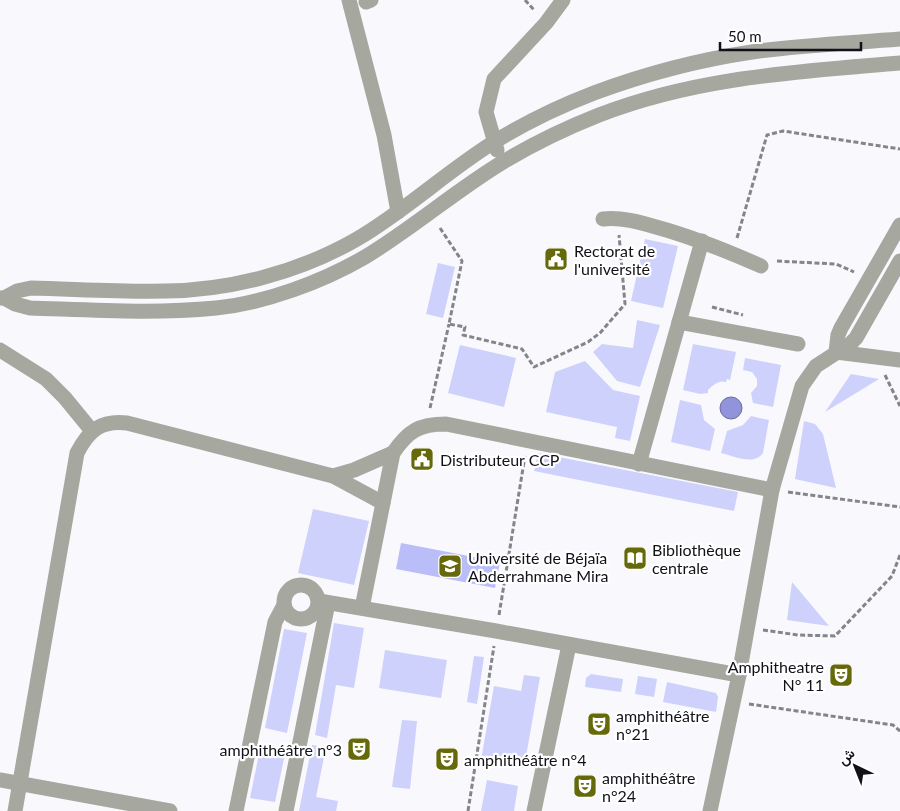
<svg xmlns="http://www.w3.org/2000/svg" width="900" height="811" font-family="Lato,Vazirmatn,sans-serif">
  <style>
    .green { fill: #cdd1fc }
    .forest { fill: #babef8 }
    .water { fill: #9194da; stroke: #6b6da0 }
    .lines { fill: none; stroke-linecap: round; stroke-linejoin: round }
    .path { stroke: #84858a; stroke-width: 3; stroke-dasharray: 5 2.5; stroke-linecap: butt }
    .minor { stroke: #a6a79f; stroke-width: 15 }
    .labels { text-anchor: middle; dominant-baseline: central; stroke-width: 4.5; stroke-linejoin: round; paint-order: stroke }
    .poi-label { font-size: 16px; fill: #111218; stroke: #fff; text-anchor: start }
  </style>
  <rect width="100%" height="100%" fill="#f9f9fd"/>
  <!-- green -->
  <g class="green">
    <path d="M645 239 678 246 663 308 631 301Z"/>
    <path d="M438 263 455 267 443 318 426 314Z"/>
    <path d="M637 320 660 325 640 387 617 381 593 352 602 344 633 348Z"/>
    <path d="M693 344 736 352 730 380 727 379 726 382C719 380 714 384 708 390V393L700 394 683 390Z"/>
    <path d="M460 345 516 358 504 407 448 393Z"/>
    <path d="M745 358 781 365 773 407 753 403 751 393 757 386V379L752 372 743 370Z"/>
    <path d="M585 361 613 390 640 396 630 441 615 438 617 427 546 412 555 372Z"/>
    <path d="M851 374 879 379 825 412Z"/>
    <path d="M680 400 701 405 704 420 715 429 710 451 671 442Z"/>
    <path d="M751 416 769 420 763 453C754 466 734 456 721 453L727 431 743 425Z"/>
    <path d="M804 421 815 424 823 434 836 488 795 479Z"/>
    <path d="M538 453 738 492 734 511 534 471Z"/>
    <path d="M313 509 369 521 354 585 298 573Z"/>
    <path d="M792 582 829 626 787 620Z"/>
    <path d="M334 623 364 628 354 688 336 685 327 738 315 735Z"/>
    <path d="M284 629 307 633 287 733 265 728Z"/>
    <path d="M385 650 447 660 441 698 379 688Z"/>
    <path d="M474 656 484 657 477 704 467 702Z"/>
    <path d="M591 674 623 679 621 692 585 687 586 678Z"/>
    <path d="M524 675 540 677 524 768 481 760 494 686 521 691Z"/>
    <path d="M638 676 657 679 654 697 635 694Z"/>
    <path d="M667 682 716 693 718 697 716 712 663 702Z"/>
    <path d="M402 720 417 721 410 789 392 787Z"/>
    <path d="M312 745 326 747 316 797 338 801 336 811H299Z"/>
    <path d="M260 749 285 754 275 802 250 798Z"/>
    <path d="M487 780 518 786 514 811H481Z"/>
  </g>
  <!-- forest -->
  <path class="forest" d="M401 543 500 562 495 588 396 569Z"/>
  <!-- water -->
  <circle class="water" cx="731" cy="408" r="11"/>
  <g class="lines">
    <!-- path -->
    <g class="path">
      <path d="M525 0 535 11"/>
      <path d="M440 228 462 261 449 324 465 327 463 335 522 349 534 367 588 342 600 333 625 304 619 235"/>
      <path d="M737 238 767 135 783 131 900 149"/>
      <path d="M777 261 836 264 854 272"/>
      <path d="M712 307 743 315"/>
      <path d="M885 375 900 406"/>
      <path d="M430 408 449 324"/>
      <path d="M788 492 900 507"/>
      <path d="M499 615 525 456"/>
      <path d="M763 630 798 635 835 636 892 576 900 555"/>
      <path d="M749 704 893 725 900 731"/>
      <path d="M468 811 494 646"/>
    </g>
    <!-- minor -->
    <g class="minor">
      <path d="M349 0 384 135 398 212"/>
      <path d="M366 2 371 0"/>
      <path d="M497 150 486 112 494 79 546 23 563 0"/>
      <path d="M603 219C621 217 639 222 656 227 693 237 727 251 761 266"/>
      <path d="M0 298H4L17 291 31 288C75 289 121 292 166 291 231 290 300 272 357 239 405 211 446 172 494 142 525 123 560 106 594 93 645 74 698 60 752 52 800 45 851 43 900 39"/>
      <path d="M4 298 15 304 30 308C92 310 154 314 216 308 265 303 322 282 365 257 413 228 455 191 503 162 533 144 566 128 599 115 697 77 796 72 900 63"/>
      <path d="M679 322 798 344"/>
      <path d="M0 350 46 379 65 398 92 431"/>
      <path d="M836 352 838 335 841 328 900 225"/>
      <path d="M836 352 900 360"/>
      <path d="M639 464 702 241"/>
      <path d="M333 476 383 503"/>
      <circle cx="301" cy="602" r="17"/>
      <path d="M319 601 496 631 739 675"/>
      <path d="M362 608 393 453C408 431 419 424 446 424L772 490"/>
      <path d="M0 780 170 811"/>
      <path d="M15 811 77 453C89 430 101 420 127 423L333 476 354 470 393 453"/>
      <path d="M236 811 275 622 284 605"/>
      <path d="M286 811 328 603"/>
      <path d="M534 811 569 645"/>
      <path d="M710 811 739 675 772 490 802 386 816 366 850 344 856 338 900 261"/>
    </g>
  </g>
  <!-- icons -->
  <defs>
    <g id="civic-square" transform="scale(1.25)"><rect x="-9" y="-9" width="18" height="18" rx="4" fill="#65690a" stroke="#fff"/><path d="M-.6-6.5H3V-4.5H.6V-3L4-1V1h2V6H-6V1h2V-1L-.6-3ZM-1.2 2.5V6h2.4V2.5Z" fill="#fff"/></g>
    <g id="library-square" transform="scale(1.25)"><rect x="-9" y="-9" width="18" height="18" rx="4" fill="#65690a" stroke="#fff"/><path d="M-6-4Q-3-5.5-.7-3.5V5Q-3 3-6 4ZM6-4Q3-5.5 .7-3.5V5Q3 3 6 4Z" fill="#fff"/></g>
    <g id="university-square" transform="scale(1.25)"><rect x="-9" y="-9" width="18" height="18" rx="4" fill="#65690a" stroke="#fff"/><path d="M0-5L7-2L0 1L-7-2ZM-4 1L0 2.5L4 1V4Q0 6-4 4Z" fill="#fff"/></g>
    <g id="theatre-square" transform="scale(1.25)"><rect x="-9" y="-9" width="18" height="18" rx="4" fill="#65690a" stroke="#fff"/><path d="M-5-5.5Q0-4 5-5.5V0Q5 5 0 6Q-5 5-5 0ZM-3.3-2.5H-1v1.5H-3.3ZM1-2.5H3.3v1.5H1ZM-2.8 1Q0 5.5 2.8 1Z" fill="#fff"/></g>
  </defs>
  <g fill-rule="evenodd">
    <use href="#civic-square" x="556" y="259"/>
    <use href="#civic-square" x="422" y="459"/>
    <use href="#library-square" x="635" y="558"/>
    <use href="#university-square" x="450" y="566"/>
    <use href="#theatre-square" x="841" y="675"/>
    <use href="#theatre-square" x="599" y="724"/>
    <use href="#theatre-square" x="359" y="749"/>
    <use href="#theatre-square" x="447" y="759"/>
    <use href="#theatre-square" x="585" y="786"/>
  </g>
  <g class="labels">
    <!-- poi labels -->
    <g class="poi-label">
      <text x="574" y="250">Rectorat de<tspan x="574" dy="18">l'université</tspan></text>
      <text x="440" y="459">Distributeur CCP</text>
      <text x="652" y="549">Bibliothèque<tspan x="652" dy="18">centrale</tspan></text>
      <text x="468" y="557">Université de Béjaïa<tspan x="468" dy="18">Abderrahmane Mira</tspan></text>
      <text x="824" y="666" text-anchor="end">Amphitheatre<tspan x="824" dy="18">N° 11</tspan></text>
      <text x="616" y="715">amphithéâtre<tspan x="616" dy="18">n°21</tspan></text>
      <text x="342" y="749" text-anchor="end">amphithéâtre n°3</text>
      <text x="464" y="759">amphithéâtre n°4</text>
      <text x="602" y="777">amphithéâtre<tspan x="602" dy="18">n°24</tspan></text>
    </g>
  </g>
  <!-- north arrow -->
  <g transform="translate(855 766) rotate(317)" stroke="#ffffff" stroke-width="4" paint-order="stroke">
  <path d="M0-4L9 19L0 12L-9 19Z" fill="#111218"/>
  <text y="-8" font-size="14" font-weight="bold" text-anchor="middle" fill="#111218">ش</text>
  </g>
  <!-- scale -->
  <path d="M720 42v8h141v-8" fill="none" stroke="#111218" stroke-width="2.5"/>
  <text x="728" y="42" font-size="15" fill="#111218" stroke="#ffffff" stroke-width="4" paint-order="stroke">50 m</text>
</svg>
